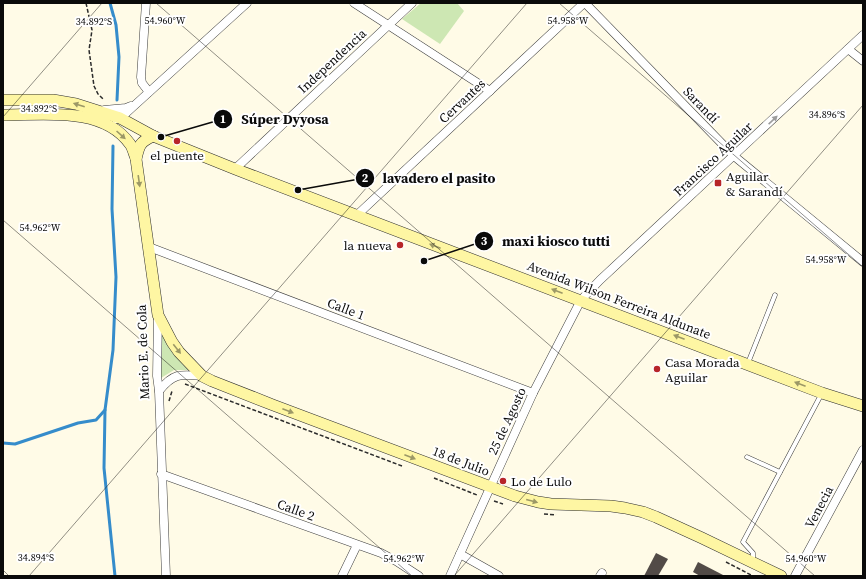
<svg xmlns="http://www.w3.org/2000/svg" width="866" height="579" font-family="'Source Serif 4',serif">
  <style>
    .green { fill: #cde7b3 }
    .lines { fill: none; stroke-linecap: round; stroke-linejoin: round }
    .stream { stroke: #358ccb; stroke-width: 3 }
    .building { fill: #524b47 }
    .lane-casing { stroke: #3d3d3d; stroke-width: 5 }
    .street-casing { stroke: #3d3d3d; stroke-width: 9 }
    .secondary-casing { stroke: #2c2c2c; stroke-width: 12 }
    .path { stroke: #2c2c2c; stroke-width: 1.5; stroke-dasharray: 4 2; stroke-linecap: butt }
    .lane { stroke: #fff; stroke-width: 4 }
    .street { stroke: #fff; stroke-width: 8 }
    .secondary { stroke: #fef6a3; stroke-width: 11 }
    .oneway { fill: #9c9866 }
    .oneway2 { fill: #9d9d9d }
    .ticks { fill: none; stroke: #0a0a0a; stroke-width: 1; stroke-opacity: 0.45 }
    .poi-dot { fill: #b72529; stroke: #fff; stroke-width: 1.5 }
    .labels { text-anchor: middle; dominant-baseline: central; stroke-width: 4; stroke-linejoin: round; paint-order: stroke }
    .street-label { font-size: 13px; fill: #0a0a0a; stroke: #fff }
    .poi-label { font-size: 13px; fill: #0a0a0a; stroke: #fff; text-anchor: start }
    .ticks-label { font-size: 10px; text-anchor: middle; fill: #0a0a0a; stroke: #fff; stroke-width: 4; stroke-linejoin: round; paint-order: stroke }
    .leader { fill: none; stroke: #0a0a0a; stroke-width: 1.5 }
    .callout-dot { fill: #0a0a0a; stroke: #fff; stroke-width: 1.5 }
    .mark-label { font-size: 12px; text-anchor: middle; font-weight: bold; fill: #fff }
    .callout-label { font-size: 14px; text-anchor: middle; font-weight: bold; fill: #0a0a0a; stroke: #fff; stroke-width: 4; stroke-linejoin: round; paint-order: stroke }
  </style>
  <rect width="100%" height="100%" fill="#fffbe7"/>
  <!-- green -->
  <g class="green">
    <path d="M421 3H457L464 11 440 44 402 19Z"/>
    <path d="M161 326 190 370H174L161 378Z"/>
  </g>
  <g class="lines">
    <!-- stream -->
    <g class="stream">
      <path d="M110 3 116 25 119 57 117 100"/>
      <path d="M105 410 104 468 115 576"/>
      <path d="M3 443 15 444 78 423 96 420 105 410 113 350 116 277 112 209 113 146"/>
    </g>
  </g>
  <!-- building -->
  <g class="building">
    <path d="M656 553 668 559 658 576H644Z"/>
    <path d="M698 562 725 576H700L693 572Z"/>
  </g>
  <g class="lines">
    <!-- lane casing -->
    <g class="lane-casing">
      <g id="lane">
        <path d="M748 363 775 295"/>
        <path d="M747 457 780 472"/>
        <path d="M753 561V553L743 542 822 393"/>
      </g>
    </g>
    <!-- street casing -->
    <g class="street-casing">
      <g id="street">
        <path d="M146 3 141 77 142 83 149 92"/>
        <path d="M354 3 490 91"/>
        <path d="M585 3 734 156 863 262"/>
        <path d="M848 49 863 61"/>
        <path d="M104 110 126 108 131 106"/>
        <path d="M116 119 125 114 247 3"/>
        <path d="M235 169 412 3"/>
        <path d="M356 216 584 3"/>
        <path d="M149 247 533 393"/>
        <path d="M158 315 157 376 159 391 166 576"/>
        <path d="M159 391C173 373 180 374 202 376"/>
        <path d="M161 474 381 553 396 561 419 576"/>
        <path d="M460 554 499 576"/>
        <path d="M342 576 357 545"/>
        <path d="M450 576 533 393 581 300 600 280 863 35"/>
        <path d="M600 576 602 573"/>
        <path d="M795 576 863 450"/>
      </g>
    </g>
    <!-- secondary casing -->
    <g class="secondary-casing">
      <g id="secondary">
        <path d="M3 100H53L76 104 120 118 153 136 235 169 822 393 863 406"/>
        <path d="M3 115C44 115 103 106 130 144 133 148 134 154 136 158"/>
        <path d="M153 136C140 142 139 145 136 159L158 315 172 342 179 352 202 376 212 381 273 405 515 496 538 502 551 504 611 506 625 508 643 512 656 517 702 538 781 576"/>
      </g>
    </g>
    <!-- path -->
    <g class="path">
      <path d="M86 3 92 30 89 50 94 86 98 94 104 100"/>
      <path d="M185 384 402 466"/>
      <path d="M169 401 172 391"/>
      <path d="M434 478 477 495"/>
      <path d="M494 501 503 504"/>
      <path d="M544 514 556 515"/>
      <path d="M726 562 753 576"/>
    </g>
    <!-- lane -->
    <use href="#lane" class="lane"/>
    <!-- street -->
    <use href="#street" class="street"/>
    <!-- secondary -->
    <use href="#secondary" class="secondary"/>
  </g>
  <!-- one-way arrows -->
  <defs><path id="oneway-solid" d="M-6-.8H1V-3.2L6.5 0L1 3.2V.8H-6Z"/></defs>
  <g class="oneway">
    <use href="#oneway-solid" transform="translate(79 105) rotate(-163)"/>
    <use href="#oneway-solid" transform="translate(121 135) rotate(42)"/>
    <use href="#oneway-solid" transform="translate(139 181) rotate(82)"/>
    <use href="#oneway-solid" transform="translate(435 246) rotate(-159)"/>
    <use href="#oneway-solid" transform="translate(557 291) rotate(-159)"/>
    <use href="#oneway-solid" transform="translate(679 337) rotate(-159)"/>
    <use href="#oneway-solid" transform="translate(177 349) rotate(52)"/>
    <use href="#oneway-solid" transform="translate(800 384) rotate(-159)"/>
    <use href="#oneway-solid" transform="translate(288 411) rotate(21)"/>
    <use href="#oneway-solid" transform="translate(410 457) rotate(21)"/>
    <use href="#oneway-solid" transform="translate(532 501) rotate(15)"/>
  </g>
  <use class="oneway2" href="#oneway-solid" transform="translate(773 120) rotate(-43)"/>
  <!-- ticks -->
  <path class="ticks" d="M156 3 815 576M559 3 863 267M3 117 102 3M3 220 412 576M3 570 9 576M29 576 527 3M454 576 863 105"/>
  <!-- markers -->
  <g class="poi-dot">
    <circle cx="177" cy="141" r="4"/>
    <rect x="714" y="179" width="8" height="8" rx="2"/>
    <circle cx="400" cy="245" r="4"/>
    <circle cx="657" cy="369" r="4"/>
    <circle cx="503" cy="481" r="4"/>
  </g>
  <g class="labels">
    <!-- street labels -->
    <g class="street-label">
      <text transform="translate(332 61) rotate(-43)">Independencia</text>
      <text transform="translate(462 101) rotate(-43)">Cervantes</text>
      <text transform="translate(701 105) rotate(46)">Sarandí</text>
      <text transform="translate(713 159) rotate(-43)">Francisco Aguilar</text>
      <text transform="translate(619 300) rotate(21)">Avenida Wilson Ferreira Aldunate</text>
      <text transform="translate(346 309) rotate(21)">Calle 1</text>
      <text transform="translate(143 352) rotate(-92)">Mario E. de Cola</text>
      <text transform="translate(507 421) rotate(-65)">25 de Agosto</text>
      <text transform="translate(461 461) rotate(21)">18 de Julio</text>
      <text transform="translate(819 507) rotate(-62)">Venecia</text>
      <text transform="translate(296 510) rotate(20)">Calle 2</text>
    </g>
    <!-- poi labels -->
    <g class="poi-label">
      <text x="177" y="155" text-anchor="middle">el puente</text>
      <text x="726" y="176">Aguilar<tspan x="726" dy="15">&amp; Sarandí</tspan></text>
      <text x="392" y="245" text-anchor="end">la nueva</text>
      <text x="665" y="362">Casa Morada<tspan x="665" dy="15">Aguilar</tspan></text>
      <text x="511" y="481">Lo de Lulo</text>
    </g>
  </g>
  <g class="ticks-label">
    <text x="165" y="24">54.960°W</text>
    <text x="568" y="24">54.958°W</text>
    <text x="94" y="25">34.892°S</text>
    <text x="39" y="112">34.892°S</text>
    <text x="827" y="118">34.896°S</text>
    <text x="40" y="231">54.962°W</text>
    <text x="826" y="263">54.958°W</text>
    <text x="36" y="561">34.894°S</text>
    <text x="404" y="562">54.962°W</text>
    <text x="806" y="562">54.960°W</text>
  </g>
  <!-- callouts -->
  <path class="leader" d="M161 137L223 119M298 190L365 178M424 261L484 241"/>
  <g class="callout-dot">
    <circle cx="161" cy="137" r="4"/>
    <circle cx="298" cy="190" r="4"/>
    <circle cx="424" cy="261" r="4"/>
    <circle cx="223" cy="119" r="10"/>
    <circle cx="365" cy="178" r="10"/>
    <circle cx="484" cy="241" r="10"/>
  </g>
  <g class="mark-label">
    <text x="223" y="123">1</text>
    <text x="365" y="182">2</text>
    <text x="484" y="245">3</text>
  </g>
  <g class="callout-label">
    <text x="285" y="124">Súper Dyyosa</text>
    <text x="439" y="183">lavadero el pasito</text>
    <text x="556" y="246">maxi kiosco tutti</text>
  </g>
  <!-- border -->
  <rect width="866" height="579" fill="none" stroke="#0a0a0a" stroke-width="8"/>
</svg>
